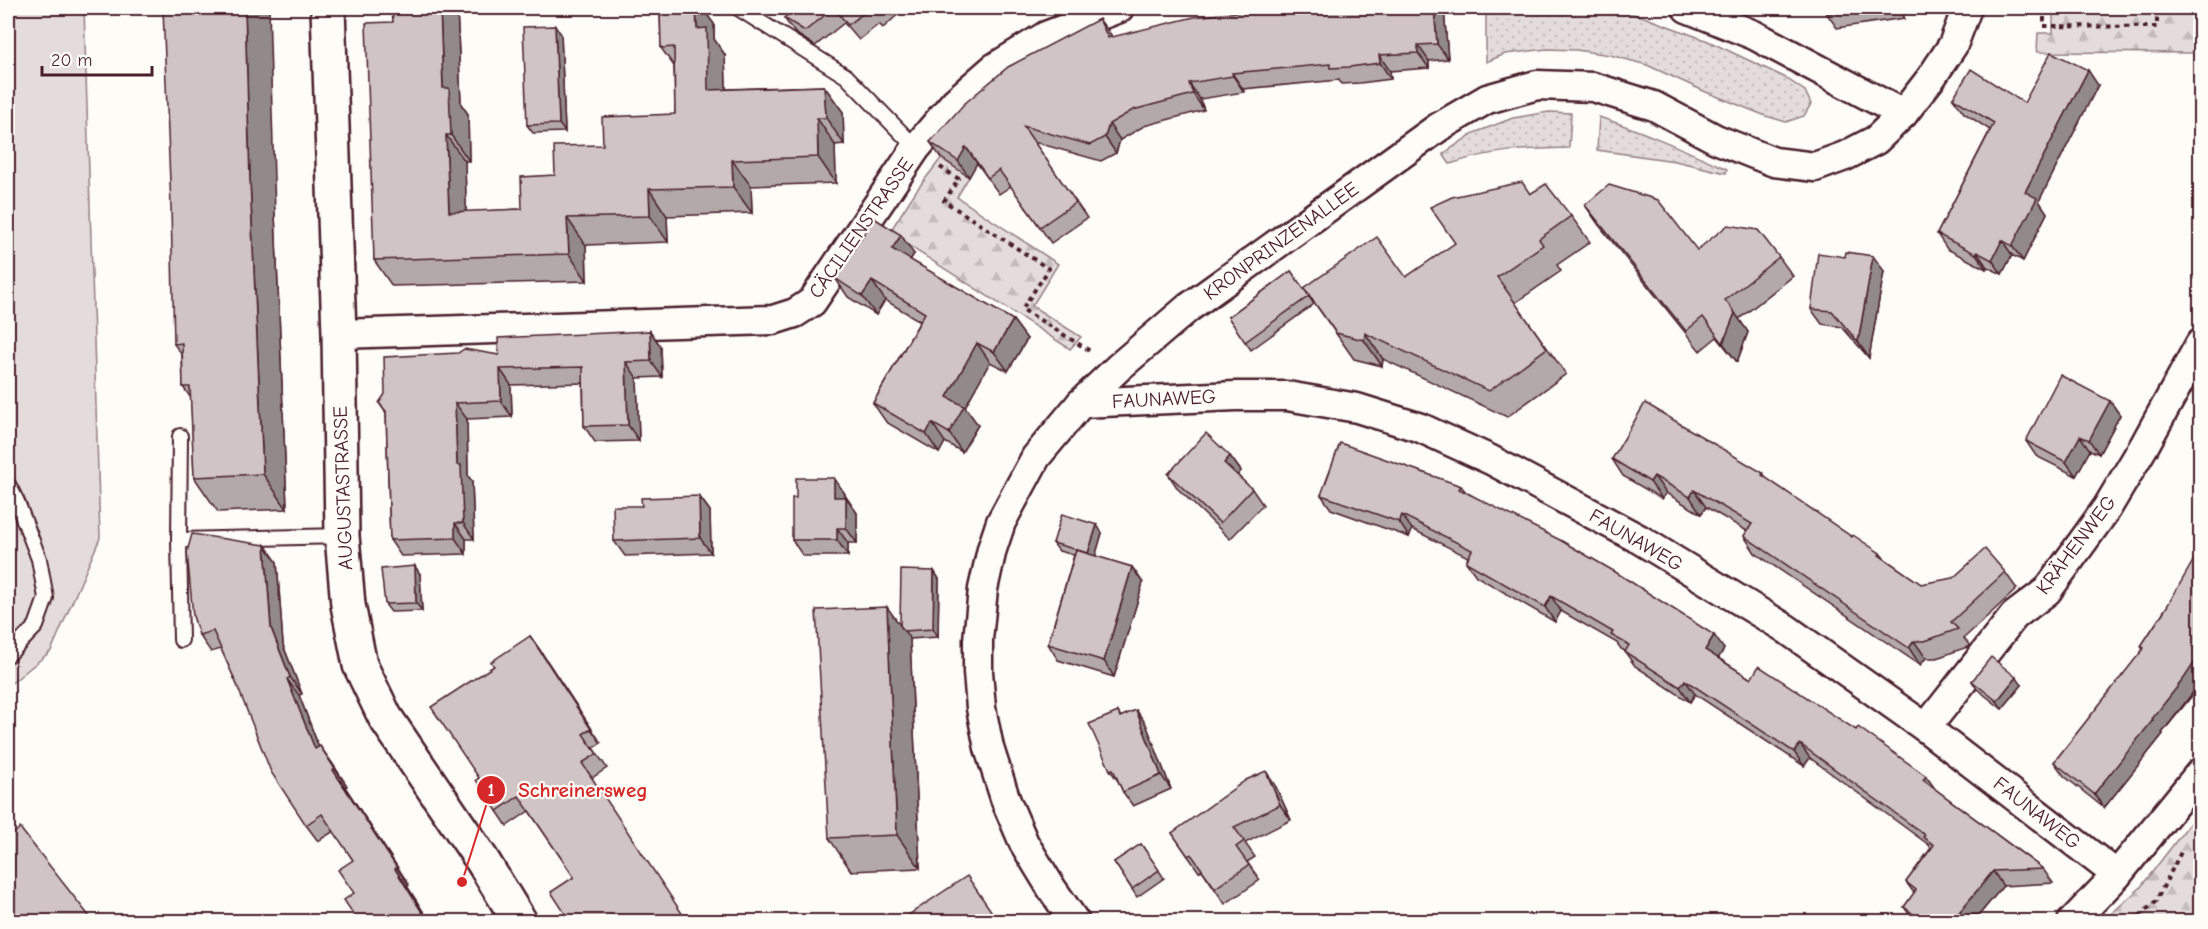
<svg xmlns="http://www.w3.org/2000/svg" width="2208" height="929" font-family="'Comic Neue',sans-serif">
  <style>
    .grass { fill: url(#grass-dots); stroke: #967e82; stroke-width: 1.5 }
    .forest { fill: url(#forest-firs); stroke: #967e82; stroke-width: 1.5 }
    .garden { fill: #e3dcda; stroke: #967e82; stroke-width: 1.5 }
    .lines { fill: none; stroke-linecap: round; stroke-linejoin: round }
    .lane-casing { stroke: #4a1f2b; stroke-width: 18 }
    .street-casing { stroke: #4a1f2b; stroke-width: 33 }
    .secondary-casing { stroke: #4a1f2b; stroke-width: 38 }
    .path { stroke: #4a1f2b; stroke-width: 4; stroke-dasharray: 4.5 4.5; stroke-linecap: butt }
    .lane { stroke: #fdfcf7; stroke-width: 14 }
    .street { stroke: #fdfcf7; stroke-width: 28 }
    .secondary { stroke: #fdfcf7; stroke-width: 33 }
    .wall { fill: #b3a9a9; stroke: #4a1f2b; stroke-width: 1.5 }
    .shaded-wall { fill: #928a89; stroke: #4a1f2b; stroke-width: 1.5 }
    .building { fill: #d0c5c4; stroke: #4a1f2b; stroke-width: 1.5 }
    .labels { text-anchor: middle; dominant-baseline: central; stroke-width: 4.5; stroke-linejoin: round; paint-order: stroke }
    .street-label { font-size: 20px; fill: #4a1f2b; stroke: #fdfcf7 }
    .leader { fill: none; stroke: #d62828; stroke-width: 2 }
    .callout-dot { fill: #d62828; stroke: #fdfcf7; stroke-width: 2 }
    .mark-label { font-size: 18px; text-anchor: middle; font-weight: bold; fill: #fff }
    .callout-label { font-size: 21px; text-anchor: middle; font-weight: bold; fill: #d62828; stroke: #fdfcf7; stroke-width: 4.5; stroke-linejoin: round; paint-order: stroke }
  </style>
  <defs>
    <pattern id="grass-dots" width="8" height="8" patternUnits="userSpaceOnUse" patternTransform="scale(1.5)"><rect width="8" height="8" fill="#e3dcda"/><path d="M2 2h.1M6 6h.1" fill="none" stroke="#c4bcbb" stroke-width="1.8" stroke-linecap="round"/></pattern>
    <pattern id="forest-firs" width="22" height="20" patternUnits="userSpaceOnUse" patternTransform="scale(1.5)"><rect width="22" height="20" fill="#e3dcda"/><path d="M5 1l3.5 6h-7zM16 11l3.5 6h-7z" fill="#c4bcbb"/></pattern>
  </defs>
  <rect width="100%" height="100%" fill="#fdfcf7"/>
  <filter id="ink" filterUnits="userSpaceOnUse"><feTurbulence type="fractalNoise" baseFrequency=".0167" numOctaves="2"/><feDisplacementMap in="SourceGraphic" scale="12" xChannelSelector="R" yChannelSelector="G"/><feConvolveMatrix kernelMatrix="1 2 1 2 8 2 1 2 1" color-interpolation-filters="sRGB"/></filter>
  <g filter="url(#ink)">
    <!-- grass -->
    <g class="grass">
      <path d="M1486 8H1605L1641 16 1708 41 1784 77 1805 91 1811 104 1804 116 1786 122 1766 116 1706 92 1647 65 1610 55 1576 50 1547 49 1505 54 1486 62Z"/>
      <path d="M1549 112 1571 113 1569 148C1525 149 1492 150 1450 164L1443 154 1474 133 1513 118Z"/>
      <path d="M1599 117C1643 131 1685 150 1727 169L1726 173 1675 161 1597 150Z"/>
    </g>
    <!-- forest -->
    <g class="forest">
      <path d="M2053 8H2200V53L2037 52 2038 33H2053Z"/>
      <path d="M942 157 969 177 957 197 1058 264 1032 306 1081 337 1070 349 889 233 916 191Z"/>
      <path d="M2200 810V921H2103L2140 888Z"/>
    </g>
    <!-- garden -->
    <path class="garden" d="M8 8H84L100 538 51 651 8 686Z"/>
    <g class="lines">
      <!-- lane casing -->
      <g class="lane-casing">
        <g id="lane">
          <path d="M738 8 846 76 916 148"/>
          <path d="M180 436 179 540 342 536"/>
          <path d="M8 484 17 502 39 559 46 598 36 626 8 655"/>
          <path d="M179 540 181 640"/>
        </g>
      </g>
      <!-- street casing -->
      <g class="street-casing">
        <g id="street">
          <path d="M1687 8 1754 35 1903 114"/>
          <path d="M339 334 773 320 795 313 812 302 916 148 955 102 994 68 1046 36 1119 8"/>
          <path d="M1081 403 1236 396H1287L1357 408 1421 428 1491 460 1639 539 1785 628 1926 728 2117 875"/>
          <path d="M1926 728 2014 616 2047 591 2107 508 2144 446 2200 344"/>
          <path d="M1075 922 1052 889 1024 843 1006 801 989 748 981 708 978 672V640L983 589 992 549 1001 522 1036 457 1081 403 1119 367 1188 308 1439 127 1487 99 1537 85 1593 87 1654 106 1716 139 1774 162 1815 167 1845 156 1876 140 1903 114 1931 78 1953 45 1967 8"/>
          <path d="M2072 922 2117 875 2200 773"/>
        </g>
      </g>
      <!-- secondary casing -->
      <g class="secondary-casing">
        <path id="secondary" d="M328 8 339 334 342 536 348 605 360 665 385 717 482 860 520 922"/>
      </g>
      <!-- path -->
      <g class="path">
        <path d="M2044 8V26L2157 27V8"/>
        <path d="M940 167 959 179 944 201 1049 269 1022 309 1090 351"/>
        <path d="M2133 922 2156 901 2181 852"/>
      </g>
      <!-- lane -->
      <use href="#lane" class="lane"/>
      <!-- street -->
      <use href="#street" class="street"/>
      <!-- secondary -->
      <use href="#secondary" class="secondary"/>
    </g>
    <!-- wall -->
    <g class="wall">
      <path d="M392 8H457L461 104 468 114 469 161H465L466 212 522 209 555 175 603 145 675 114 674 66 661 48 660 8H702L714 24V39L725 55 726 89 824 86 843 112 844 144 835 145 836 183 751 186 752 213 667 216 668 242 586 245 587 281 392 286 374 260 393 22Z"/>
      <path d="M796 8H905L883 28 879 24 859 40 844 23 815 46 795 33 784 18Z"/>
      <path d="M1274 8H1443L1444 10 1448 59 1429 61V68L1390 71 1391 79 1360 83 1341 84 1339 80 1243 89 1244 92 1200 99 1204 110 1144 126 1120 140 1116 153 1101 161 1034 142 1087 218 1051 243 1011 186 999 194 977 163 969 177 941 158 930 142 1111 35 1112 37Z"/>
      <path d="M1826 8H1903L1904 18 1837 28 1827 14Z"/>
      <path d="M555 26 561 34 565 132 533 133 527 125Z"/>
      <path d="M2098 85 2039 201 2047 213 2023 261 2012 255 2002 274 1987 267 1986 269 1947 249 1937 234 1990 130 1964 113 1953 98 2024 103Z"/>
      <path d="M1530 194 1571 216 1590 242 1557 265 1561 271 1515 303 1566 374 1507 417 1383 359 1382 366 1354 359 1304 288 1406 277Z"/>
      <path d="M1585 205 1697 250 1779 257 1793 276 1739 319 1748 332 1737 362 1717 337 1700 351 1598 224Z"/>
      <path d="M275 214 287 509 218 512 194 477 191 398 183 387 182 355 174 344Z"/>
      <path d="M914 254 910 260 1013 320 1027 339 1008 371 990 362 965 407 978 425 962 452 945 442 939 453 886 422 873 403 920 321 885 300 876 315 848 297 835 278Z"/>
      <path d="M1845 257 1884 271 1869 358 1842 327 1822 324 1811 309Z"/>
      <path d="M1291 271 1314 304 1251 350 1228 317Z"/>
      <path d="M650 331 661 347 662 377 637 378 639 441 595 442 584 426 583 383 511 385 512 417 467 419 468 476 472 481 474 539H466V554L401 556 390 540 386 413 379 403 499 355Z"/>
      <path d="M2110 401 2120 415 2099 454 2090 450 2076 476 2036 456 2026 441Z"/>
      <path d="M1230 456 1241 471 1237 475 1252 489 1263 505 1230 539 1178 489 1168 474Z"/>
      <path d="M1612 459 1763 473 1767 479 1852 537 1880 553 1884 558 1921 584 2005 572 2017 589 1964 638 1970 646 1937 658H1926L1920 665 1755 553 1744 536 1747 531 1706 507 1701 514 1666 493 1662 499 1623 476Z"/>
      <path d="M834 478 845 494V497H846L857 513V543H848V556H803L792 540 796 498Z"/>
      <path d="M1461 486 1466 492 1724 649 1718 658 1751 679 1935 789 2043 869 2053 883 2003 886 1974 921H1914L1904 907 1914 893 1906 882 1931 848 1929 845 1810 758 1804 766 1695 694 1690 702 1635 666 1625 652V651L1621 649 1617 643 1561 611 1555 622 1476 576 1466 562 1468 557 1412 529 1409 537 1331 509 1321 495Z"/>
      <path d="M699 496 710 511 711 553 625 556 614 541Z"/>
      <path d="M1102 533 1095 556 1132 567 1143 583 1114 677 1058 660 1048 644 1074 555 1059 551 1053 543Z"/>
      <path d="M265 545 277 562 283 645 302 694 299 695 319 747 332 763 347 786 345 787 409 885 407 886 429 921H358L354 893 353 860 334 831 318 841 306 825 235 680 221 649 211 652 199 635Z"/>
      <path d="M934 571 939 579 938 637 910 639 920 868 851 871 829 838 900 625Z"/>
      <path d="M420 574 422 611 391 612 385 604Z"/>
      <path d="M2166 608 2195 692 2162 733 2163 734 2104 808 2064 776 2054 762 2143 650 2141 646Z"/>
      <path d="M530 636 601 743 593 748 607 768 592 778 574 877 529 811 507 826 497 811 494 666Z"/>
      <path d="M1972 681 2022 685 2002 709 1977 689Z"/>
      <path d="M1136 710 1146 724 1171 789 1133 806 1123 792 1118 781 1110 770 1118 712 1121 717Z"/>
      <path d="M1276 787 1291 820 1245 843 1255 857 1247 862 1260 880 1225 904 1202 870 1199 872 1172 833Z"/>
      <path d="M1141 844 1164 878 1137 897 1114 862Z"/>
    </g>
    <!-- shaded-wall -->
    <g class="shaded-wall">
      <path d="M245 8H269L275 214 287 509 263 474 250 180Z"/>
      <path d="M440 8H457L461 104 468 114 469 161 451 135 443 88Z"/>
      <path d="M696 8H702L714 24V39L725 55 727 116 708 90 697 29Z"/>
      <path d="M1434 8H1443L1444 10 1448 59 1437 44Z"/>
      <path d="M1897 8H1903L1904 18Z"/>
      <path d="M1099 19 1111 35 1119 54 1108 38Z"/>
      <path d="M555 26 561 34 565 132 559 124Z"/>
      <path d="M1418 45 1429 61V68L1418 53Z"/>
      <path d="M1379 55 1390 71 1391 79 1380 63Z"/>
      <path d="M2088 70 2098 85 2039 201 2047 213 2023 261 2012 246 2025 192Z"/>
      <path d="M1232 73 1243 89 1244 92 1233 76Z"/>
      <path d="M1189 83 1200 99 1204 110 1193 94Z"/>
      <path d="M824 86 843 112 844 144 826 118Z"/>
      <path d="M817 118 835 145 836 183 818 157Z"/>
      <path d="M1109 124 1120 140 1116 153 1105 137Z"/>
      <path d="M446 135 465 161 467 239 449 212Z"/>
      <path d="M966 147 977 163 969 177 958 161Z"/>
      <path d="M732 160 751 186 752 213 733 187Z"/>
      <path d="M649 189 667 216 668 242 650 216Z"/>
      <path d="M567 218 586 245 587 281 569 254Z"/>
      <path d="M901 235 914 254 905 268 892 249Z"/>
      <path d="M2002 240 2012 255 2002 274 1992 260Z"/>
      <path d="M1977 252 1987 267 1986 269 1976 254Z"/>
      <path d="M1873 256 1884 271 1869 358 1858 342Z"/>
      <path d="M872 281 885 300 876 315 862 296Z"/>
      <path d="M1735 313 1748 332 1737 362 1723 343Z"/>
      <path d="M1013 320 1027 339 1008 371 994 352Z"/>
      <path d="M650 331 661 347 662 377 651 361Z"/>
      <path d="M1365 333 1383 359 1382 366 1364 340Z"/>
      <path d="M977 343 990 362 965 407 978 425 962 452 949 433 947 397Z"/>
      <path d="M626 362 637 378 639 441 628 425Z"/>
      <path d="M500 369 511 385 512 417 501 401Z"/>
      <path d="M2110 401 2120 415 2099 454 2089 440Z"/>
      <path d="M455 403 467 419 468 476 472 481 474 539 463 523 457 465Z"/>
      <path d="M932 423 945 442 939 453 926 434Z"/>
      <path d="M2080 436 2090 450 2076 476 2066 462Z"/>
      <path d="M1230 456 1241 471 1235 478 1224 463Z"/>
      <path d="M1654 476 1666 493 1662 499 1650 482Z"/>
      <path d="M834 478 845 494V513L834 497Z"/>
      <path d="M1694 490 1706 507 1701 514 1690 497Z"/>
      <path d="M699 496 710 511 711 553 700 538Z"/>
      <path d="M846 497 857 513V543L846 528Z"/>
      <path d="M1402 515 1412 529 1409 537 1399 522Z"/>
      <path d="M455 523 466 539V554L455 538Z"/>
      <path d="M1097 525 1102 533 1094 561 1088 553Z"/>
      <path d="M837 528 848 543V556L837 540Z"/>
      <path d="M265 545 277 562 283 645 302 694 290 677 271 628Z"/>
      <path d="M415 566 420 574 422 611 416 603Z"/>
      <path d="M1132 567 1143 583 1114 677 1104 661Z"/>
      <path d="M934 571 939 579 938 637 933 629Z"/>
      <path d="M1551 596 1561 611 1555 622 1545 607Z"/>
      <path d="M887 607 910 639 920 868 897 835Z"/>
      <path d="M1714 635 1724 649 1715 664 1705 650Z"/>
      <path d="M530 636 540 650 601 743 591 729Z"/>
      <path d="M1914 641 1926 658 1920 665 1909 648Z"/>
      <path d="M2200 654V683L2162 733 2163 734 2104 808 2094 794Z"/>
      <path d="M2016 677 2022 685 2002 709 1997 701Z"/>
      <path d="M287 679 299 695 326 766 315 749Z"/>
      <path d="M1685 680 1695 694 1690 702 1680 687Z"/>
      <path d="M1136 710 1146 724 1171 789 1161 775Z"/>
      <path d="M1800 744 1810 758 1804 766 1794 752Z"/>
      <path d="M320 746 332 763 347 786 335 769Z"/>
      <path d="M333 770 345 787 409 885 397 868Z"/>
      <path d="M1266 771 1276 787 1291 820 1280 805Z"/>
      <path d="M1926 776 1936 790 1923 780Z"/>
      <path d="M395 869 407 886 429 921 425 917Z"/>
      <path d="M1993 871 2003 886 1974 921H1952Z"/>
    </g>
    <!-- building -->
    <g class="building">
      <path d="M177 8H245L250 180 263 474 194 477 190 387H183L182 343 174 344 171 207 163 9Z"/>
      <path d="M392 8H440L443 88H449L451 135H446L449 212 522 209 521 177 555 175 554 146 603 145 602 117 675 114 674 47 661 48 660 8H696L697 29 707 28 708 90 824 86 826 118H817L818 157 732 160 733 187 649 189 650 216 567 218 569 254 374 260 366 23 393 22Z"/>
      <path d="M796 8H879L873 13 869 9 848 25 834 8 805 31 784 18Z"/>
      <path d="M1274 8H1434L1437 44 1418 45V53L1379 55 1380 63 1349 67 1330 68V64L1232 73 1233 76 1189 83 1193 94 1133 110 1109 124 1105 137 1090 145 1023 126 1076 202 1040 227 999 170 988 178 966 147 958 161 930 142 964 104 1008 67 1099 19 1108 38 1194 17Z"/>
      <path d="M1826 8H1868L1827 14Z"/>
      <path d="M555 26 559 124 527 125 523 27Z"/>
      <path d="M2051 52 2088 70 2025 192 2037 198 2012 246 2002 240 1992 260 1977 252 1976 254 1937 234 1994 123 1953 98 1971 69 2024 103Z"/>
      <path d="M1522 182 1530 194 1546 184 1571 216 1539 239 1543 245 1497 277 1547 348 1489 391 1365 333 1364 340 1336 333 1304 288 1377 237 1406 277 1455 243 1430 207 1452 197Z"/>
      <path d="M1609 185 1658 200 1697 250 1728 225 1758 230 1779 257 1725 300 1735 313 1723 343 1703 317 1686 331 1585 205Z"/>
      <path d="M874 218 901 235 892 249 1013 320 994 352 977 343 947 397 964 406 949 433 932 423 926 434 873 403 925 313 872 281 862 296 835 278Z"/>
      <path d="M1846 252 1873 256 1858 342 1832 311 1811 309 1818 253 1845 257Z"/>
      <path d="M1291 271 1309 296 1245 342 1228 317Z"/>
      <path d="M650 331 651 361 626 362 628 425 584 426 583 367 500 369 501 401 455 403 457 465H461L463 523H455V538L390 540 386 411 379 403 385 394 384 357 458 353 464 349 499 355 498 338Z"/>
      <path d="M2060 375 2110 401 2089 440 2080 436 2066 462 2026 441Z"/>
      <path d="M1645 403 1763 473 1762 475 1852 537 1853 535 1880 553 1879 555 1921 584 1953 578 1985 549 2005 572 1951 622 1958 629 1925 641H1914L1909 648 1744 536 1752 524 1694 490 1690 497 1654 476 1650 482 1612 459Z"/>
      <path d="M1206 433 1230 456 1224 463 1252 489 1220 523 1168 474Z"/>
      <path d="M1340 443 1461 486 1459 489 1560 540 1617 573 1714 635 1705 650 1751 679 1759 666 1856 730 1858 727 1926 776 1923 780 2043 869 1993 871 1952 921H1923L1904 907 1916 890 1906 882 1934 845 1923 837 1925 835 1800 744 1794 752 1685 680 1680 687 1625 652 1629 645 1611 635 1613 632 1551 596 1545 607 1466 562 1472 550 1402 515 1399 522 1321 495Z"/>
      <path d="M796 478H834V497H846V528H837V540H792V498H796Z"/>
      <path d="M699 496 700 538 614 541 613 506H642L641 498Z"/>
      <path d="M1062 514 1097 525 1088 553 1053 543Z"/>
      <path d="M192 534 265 545 271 628 290 677 287 679 315 749 320 746 335 769 333 770 397 868 395 869 425 917 418 921H358L344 900 354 893 338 870 353 860 322 814 306 825 271 772 235 680 213 631 199 635 193 616 187 552Z"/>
      <path d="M2200 549V654L2185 677 2152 719 2153 720 2094 794 2054 762 2144 648 2141 646 2166 608Z"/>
      <path d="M1076 550 1132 567 1104 661 1048 644Z"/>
      <path d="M415 566 416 603 385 604 381 569Z"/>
      <path d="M901 570 934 571 933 629 904 631 900 625Z"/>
      <path d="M887 607 897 835 829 838 816 610Z"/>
      <path d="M530 636 591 729 583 734 597 754 582 763 687 921H570L551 892 574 877 519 796 497 811 476 780 479 778 431 707 494 666 491 662Z"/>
      <path d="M1991 657 2016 677 1997 701 1972 681Z"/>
      <path d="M1136 710 1161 775 1123 792 1113 769 1110 770 1089 724 1118 712 1120 717Z"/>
      <path d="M1266 771 1280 805 1234 827 1244 841 1236 847 1249 865 1215 888 1191 854 1188 856 1172 833 1246 780Z"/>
      <path d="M20 828 93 921H10L8 918V838Z"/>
      <path d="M1141 844 1159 870 1132 889 1114 862Z"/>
      <path d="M967 876 998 921H906L904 918Z"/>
    </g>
  </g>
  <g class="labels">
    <!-- street labels -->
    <g class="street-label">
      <text transform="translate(861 228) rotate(-55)">CÄCILIENSTRASSE</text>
      <text transform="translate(1281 241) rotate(-36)">KRONPRINZENALLEE</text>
      <text transform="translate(1164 399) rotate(-3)">FAUNAWEG</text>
      <text transform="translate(343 488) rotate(-92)">AUGUSTASTRASSE</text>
      <text transform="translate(1636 540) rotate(30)">FAUNAWEG</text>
      <text transform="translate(2076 545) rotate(-53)">KRÄHENWEG</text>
      <text transform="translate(2037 813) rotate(38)">FAUNAWEG</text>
    </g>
  </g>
  <!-- callouts -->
  <path class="leader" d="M462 882L491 790"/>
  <g class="callout-dot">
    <circle cx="462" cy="882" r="6"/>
    <circle cx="491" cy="790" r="15"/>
  </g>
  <g class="mark-label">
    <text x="491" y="796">1</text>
  </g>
  <g class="callout-label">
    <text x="583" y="797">Schreinersweg</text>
  </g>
  <!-- margin -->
  <rect width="2208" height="929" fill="none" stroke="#fdfcf7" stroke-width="30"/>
  <rect x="15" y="15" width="2178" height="899" fill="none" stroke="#4a1f2b" stroke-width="2" filter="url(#ink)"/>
  <!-- scale -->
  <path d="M42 66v9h110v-9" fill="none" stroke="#4a1f2b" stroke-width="3"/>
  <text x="51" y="66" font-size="18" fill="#4a1f2b" stroke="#fdfcf7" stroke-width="4.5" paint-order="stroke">20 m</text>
</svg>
